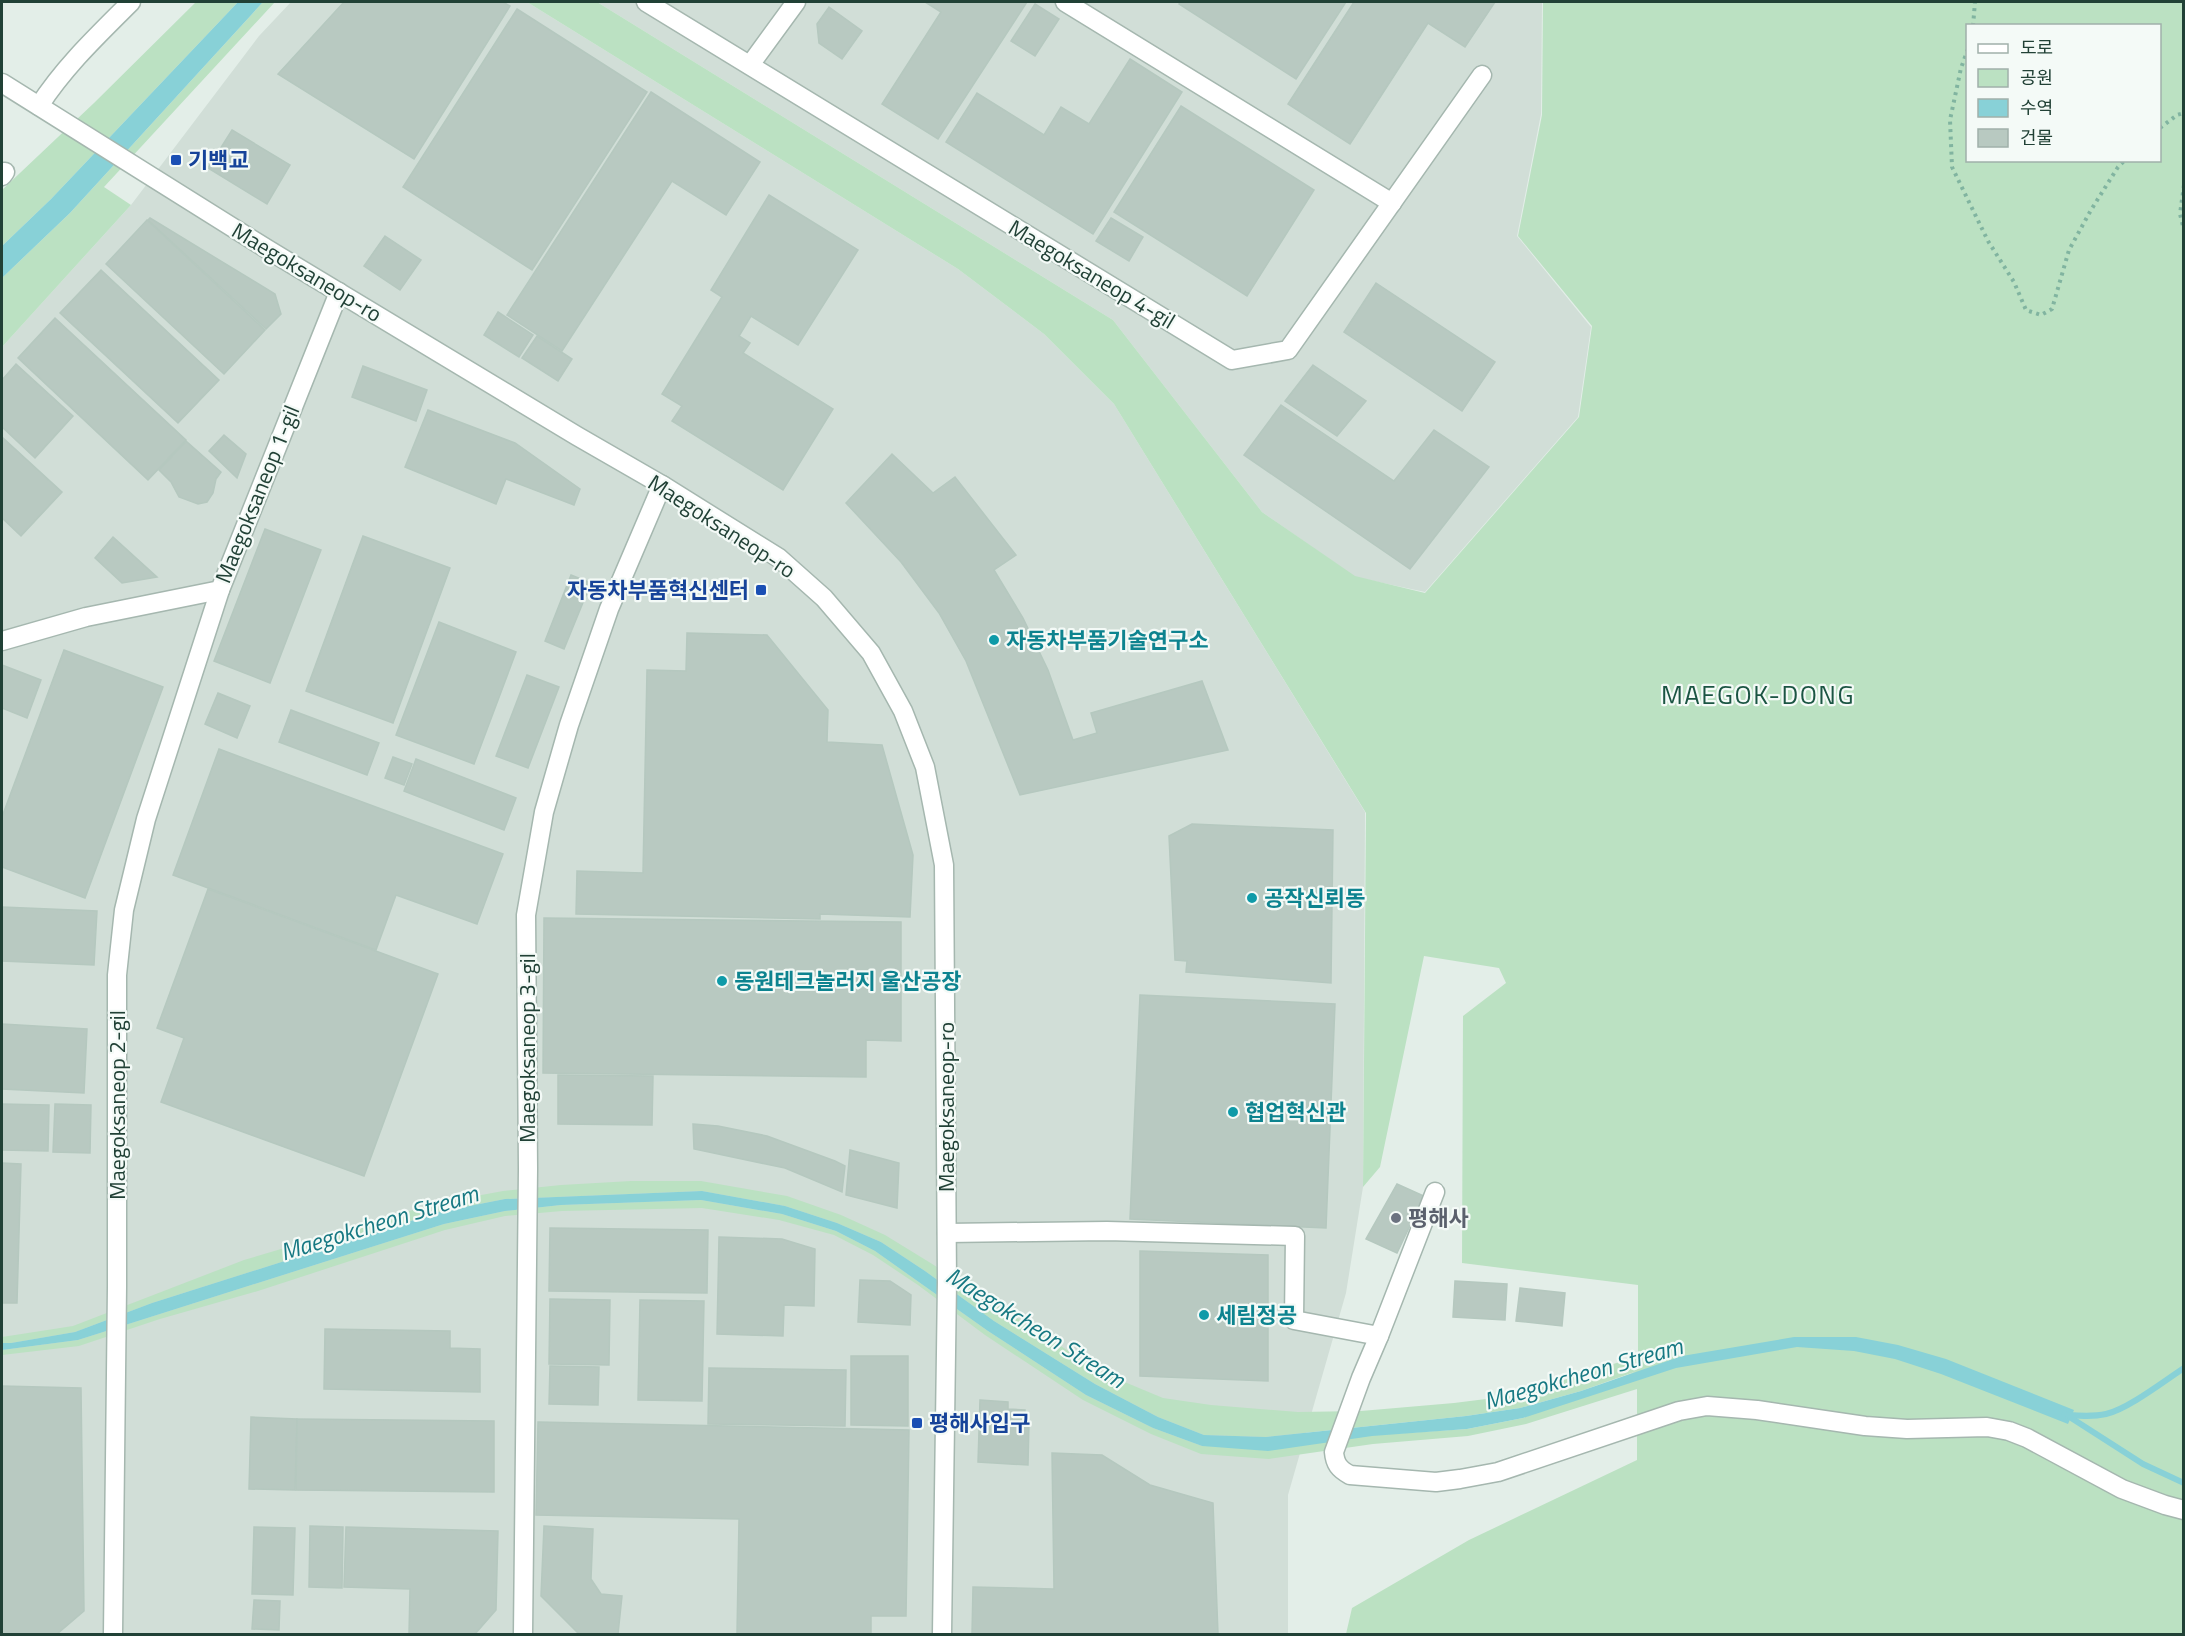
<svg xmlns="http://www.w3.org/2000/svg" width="2185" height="1636" font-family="'Titillium Web','Noto Sans KR',sans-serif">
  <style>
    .built { fill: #d1ded7 }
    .green { fill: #bbe1c2; fill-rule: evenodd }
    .water { fill: #88d1d7 }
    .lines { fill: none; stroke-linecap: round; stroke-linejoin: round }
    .stream { stroke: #88d1d7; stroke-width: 6 }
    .building { fill: #b8c9c1; stroke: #b5c8bf; stroke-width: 1.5 }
    .minor-casing { stroke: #a5b7af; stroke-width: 21 }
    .path { stroke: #81b4a0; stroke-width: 4; stroke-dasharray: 3 4.5; stroke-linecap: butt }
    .minor { stroke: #fff; stroke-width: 18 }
    .transit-dot { fill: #1a4fb4; stroke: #f4faf7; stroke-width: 2 }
    .culture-dot { fill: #0f9aa8; stroke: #f4faf7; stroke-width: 2 }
    .worship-dot { fill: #6b7280; stroke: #f4faf7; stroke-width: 2 }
    .labels { text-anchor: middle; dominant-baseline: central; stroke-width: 4.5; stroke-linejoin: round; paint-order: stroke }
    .transit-label { font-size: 22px; font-weight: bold; fill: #164399; stroke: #f4faf7; text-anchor: start }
    .street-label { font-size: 22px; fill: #214136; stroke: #f4faf7 }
    .culture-label { font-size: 22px; font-weight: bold; fill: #0d838f; stroke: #f4faf7; text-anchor: start }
    .worship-label { font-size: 22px; font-weight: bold; fill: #5b616d; stroke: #f4faf7; text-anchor: start }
    .water-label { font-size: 24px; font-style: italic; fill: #167882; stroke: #f4faf7 }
    .quarter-label { font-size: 26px; letter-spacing: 1.5px; fill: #1b5543; stroke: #f4faf7 }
  </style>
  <rect width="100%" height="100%" fill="#e3eee8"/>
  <!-- built -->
  <g class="built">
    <path d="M291 2H527L958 269 1044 334 1114 404 1365 812 1363 1187 1346 1293 1288 1495V1634H2V347L131 205 259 36Z"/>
    <path d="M597 2H1542L1541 114 1517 236 1591 327 1578 417 1425 592 1355 577 1262 512 1113 320Z"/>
  </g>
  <!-- green -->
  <g class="green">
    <path d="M196 2H238L51 199 2 246V190L94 103Z"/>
    <path d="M263 2H275L104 187 131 205 2 347V278L70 213Z"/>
    <path d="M527 2H597L1113 320 1262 512 1355 576 1425 593 1579 417 1592 326 1518 236 1542 115 1543 2H2183V1634H1346L1352 1608 1469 1540 1637 1460V1389L1526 1424 1468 1436 1373 1444 1269 1459 1201 1454 1151 1434 1083 1400 985 1335 918 1285 873 1255 834 1235 779 1220 702 1208 562 1211 505 1216 445 1230 258 1291 160 1319 79 1346 2 1355V1350L78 1340 444 1224 505 1211 561 1205 701 1200 782 1214 836 1231 875 1251 988 1331 1086 1395 1153 1428 1202 1446 1467 1429 1523 1418 1637 1371 1581 1391 1520 1408 1466 1416 1266 1437 1204 1435 1158 1417 1095 1384 994 1321 925 1271 881 1242 837 1223 785 1206 702 1191 505 1199 439 1212 152 1303 75 1332 11 1343H2V1337L73 1326 244 1260 433 1204 503 1191 561 1185 631 1181H701L787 1196 841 1215 885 1235 929 1262 1103 1373 1163 1398 1211 1405 1298 1412 1361 1411 1454 1403 1518 1395 1638 1356V1285L1462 1263 1463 1016 1506 983 1499 968 1424 956 1380 1167 1363 1187 1366 813 1114 404 1044 334 958 269ZM1968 26H2160V160H1968Z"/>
  </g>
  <!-- water -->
  <g class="water">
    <path d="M238 2H263L70 213 2 278V246L51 199Z"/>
    <path d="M702 1191 785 1206 837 1223 881 1242 925 1271 994 1321 1095 1384 1158 1417 1204 1435 1266 1437 1466 1416 1520 1408 1581 1391 1682 1356 1794 1337H1856L1898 1345 1946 1359 2074 1410 2068 1424 1941 1374 1895 1359 1854 1351 1797 1347 1676 1368 1523 1418 1467 1429 1372 1436 1268 1451 1202 1446 1153 1428 1086 1395 988 1331 875 1251 836 1231 782 1214 701 1200 561 1205 505 1211 444 1224 78 1340 2 1350V1343H11L75 1332 152 1303 439 1212 505 1199Z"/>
  </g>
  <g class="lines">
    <!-- stream -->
    <g class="stream">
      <path d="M2065 1414 2143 1464 2184 1483"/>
      <path d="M2068 1415C2081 1416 2093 1417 2106 1414 2128 1409 2164 1381 2184 1368"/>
    </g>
  </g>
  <!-- building -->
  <g class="building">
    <path d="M344 2H503L510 6 414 159 278 74Z"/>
    <path d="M925 2H1027L938 139 882 104 941 12Z"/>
    <path d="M1180 2H1346L1296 79 1179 4Z"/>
    <path d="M1354 2H1495L1465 47 1428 23 1350 144 1288 104Z"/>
    <path d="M1035 4 1059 19 1035 56 1011 41Z"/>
    <path d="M829 7 862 31 842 59 819 43 817 24Z"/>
    <path d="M517 9 647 92 532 270 403 187Z"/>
    <path d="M1130 59 1182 92 1093 234 946 142 977 93 1044 135 1061 107 1089 124Z"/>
    <path d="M651 92 760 162 726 215 672 181 562 351 507 315Z"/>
    <path d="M1181 106 1314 190 1247 296 1114 212Z"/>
    <path d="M232 130 290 165 267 204 208 168Z"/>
    <path d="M769 195 858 250 798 345 751 316 739 336 750 343 743 353 833 409 783 490 672 421 682 406 662 394 722 297 711 290Z"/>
    <path d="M150 218 275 294 281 314 266 329 148 220Z"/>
    <path d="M1111 218 1143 237 1129 261 1096 241Z"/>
    <path d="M147 220 265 330 224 374 106 264Z"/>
    <path d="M385 236 421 260 400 290 364 266Z"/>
    <path d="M101 270 219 380 178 423 60 313Z"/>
    <path d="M1376 283 1495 362 1462 411 1344 332Z"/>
    <path d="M498 312 533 335 519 357 484 335Z"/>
    <path d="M55 318 186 440 148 480 18 358Z"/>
    <path d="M537 336 572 359 558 381 522 358Z"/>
    <path d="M16 364 73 416 35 458 2 427V380Z"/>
    <path d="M1313 365 1366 401 1337 436 1285 401Z"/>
    <path d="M363 366 427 390 416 421 352 397Z"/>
    <path d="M1281 405 1394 481 1434 430 1489 467 1410 569 1244 455Z"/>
    <path d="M428 410 515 443 580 489 574 505 506 479 496 504 405 467Z"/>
    <path d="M224 435 246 454 237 478 209 451Z"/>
    <path d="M2 437 62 492 21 536 2 518Z"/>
    <path d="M186 441 221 472 216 479 213 493 207 502 198 504 179 497 171 482 159 470Z"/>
    <path d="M892 454 933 493 955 477 1016 555 994 570 1023 618 1048 670 1073 740 1097 733 1091 713 1202 681 1228 750 1020 795 966 661 939 613 901 562 846 503Z"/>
    <path d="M265 529 321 550 270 683 214 661Z"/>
    <path d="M363 536 450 568 393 723 306 691Z"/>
    <path d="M113 537 157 577 122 583 95 558Z"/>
    <path d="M571 575 591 583 564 649 545 641Z"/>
    <path d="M439 622 516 652 474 764 396 735Z"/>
    <path d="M687 633 767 635 828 710 827 742 882 745 913 855 910 917 820 914V919L576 914 577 871 643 873 647 670 686 671Z"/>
    <path d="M64 650 163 687 85 898 2 867V817Z"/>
    <path d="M2 665 41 680 27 718 2 708Z"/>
    <path d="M527 675 559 687 528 768 496 756Z"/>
    <path d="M218 693 250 706 237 738 205 724Z"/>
    <path d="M291 710 379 743 367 775 279 742Z"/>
    <path d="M219 749 503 854 477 924 396 895 376 950 173 875Z"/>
    <path d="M393 757 412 764 404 785 385 778Z"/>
    <path d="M416 759 516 798 504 830 404 791Z"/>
    <path d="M1192 824 1333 830 1331 983 1186 972 1187 961 1175 960 1169 836Z"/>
    <path d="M208 889 438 974 364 1176 161 1102 184 1038 157 1028Z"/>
    <path d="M2 907 97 911 94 965 2 961Z"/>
    <path d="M544 918 901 922V1041L866 1040V1077L543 1073Z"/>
    <path d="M1140 995 1335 1004 1326 1228 1130 1219Z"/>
    <path d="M2 1024 87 1029 84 1093 2 1089Z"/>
    <path d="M558 1075 653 1076 652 1125 558 1124Z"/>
    <path d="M2 1104 49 1105 48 1151 2 1150Z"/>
    <path d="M55 1104 91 1105 90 1153 53 1152Z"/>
    <path d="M693 1124 718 1126 767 1136 835 1161 845 1166 842 1192 785 1168 694 1149Z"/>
    <path d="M850 1150 899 1163 897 1208 846 1195Z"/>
    <path d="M2 1163 21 1164 17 1303H2Z"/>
    <path d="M1397 1184 1424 1196 1397 1253 1366 1239Z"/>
    <path d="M550 1228 708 1230 707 1293 549 1291Z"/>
    <path d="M719 1237 782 1239 815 1249 814 1306 784 1305 783 1336 717 1334Z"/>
    <path d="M1140 1251 1268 1255V1381L1140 1376Z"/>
    <path d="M860 1280 890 1281 911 1295 910 1325 858 1322Z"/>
    <path d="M1455 1281 1507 1284 1505 1320 1453 1317Z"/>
    <path d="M1520 1288 1565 1293 1562 1326 1516 1321Z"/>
    <path d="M550 1299 610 1300 609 1365 549 1364Z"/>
    <path d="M640 1300 704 1301 702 1401 638 1400Z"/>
    <path d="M325 1329 450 1331V1348L480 1349V1392L324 1389Z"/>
    <path d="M851 1356H908V1426L851 1425Z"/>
    <path d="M550 1366 599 1367 598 1405 549 1404Z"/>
    <path d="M709 1368 846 1370 845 1426 708 1424Z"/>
    <path d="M2 1386 81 1388 84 1611 57 1634H2Z"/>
    <path d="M980 1400 1008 1402V1409L1025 1410 1024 1422H1029L1028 1465 978 1462Z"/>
    <path d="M251 1417 297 1419 295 1490 249 1489Z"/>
    <path d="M297 1419 494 1421V1492L296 1490Z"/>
    <path d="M538 1422 909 1430 906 1616H871V1634H737L739 1519 536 1515Z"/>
    <path d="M1052 1453 1102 1455 1150 1485 1213 1503 1218 1634H972L973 1587 1054 1589Z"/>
    <path d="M310 1526 343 1527 342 1588 309 1587Z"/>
    <path d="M544 1526 593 1529 591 1579 601 1594 622 1596 618 1634 578 1633 541 1596Z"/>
    <path d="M254 1527 295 1528 293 1595 252 1594Z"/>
    <path d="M346 1527 498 1531 496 1610 475 1634H409L410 1589 344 1587Z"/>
    <path d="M254 1600 280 1601 279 1630 252 1629Z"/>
  </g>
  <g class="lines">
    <!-- minor casing -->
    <g class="minor-casing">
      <g id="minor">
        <path d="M646 2 1232 360 1288 350 1482 75"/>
        <path d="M1065 2 1392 203"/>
        <path d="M750 65 796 2"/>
        <path d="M2 83 267 249 577 436 662 485 779 558 824 598 871 653 903 711 925 767 944 865 947 1282 942 1634"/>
        <path d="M39 106C65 66 98 35 131 2"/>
        <path d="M2 176 5 172"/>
        <path d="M2 641 86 617 220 590 339 292"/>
        <path d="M947 1233 1107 1231 1295 1236 1294 1320 1379 1336 1435 1192"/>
        <path d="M1379 1336 1361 1378 1334 1452C1335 1464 1339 1469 1350 1475L1436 1482 1460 1479 1498 1472 1679 1411 1707 1406 1757 1410 1865 1426 1907 1429 1987 1427 2009 1431 2027 1438 2122 1489 2165 1505 2184 1510"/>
        <path d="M113 1634 117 1287V975L124 910 146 819 220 590"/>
        <path d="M523 1634 528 1169 526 915 544 812 569 725 609 609 662 485"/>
      </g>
    </g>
    <!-- path -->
    <g class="path">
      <path d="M1973 26 1975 2"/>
      <path d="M1968 49 1961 68 1950 120 1952 167 1988 241 2014 282 2026 310 2041 315 2052 309 2069 250 2091 210 2118 167 2125 160"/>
      <path d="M2160 128 2177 115 2184 113"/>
      <path d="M2184 185 2180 214 2184 230"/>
    </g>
    <!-- minor -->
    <use href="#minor" class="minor"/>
  </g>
  <!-- markers -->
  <g class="transit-dot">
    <rect x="170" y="154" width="12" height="12" rx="3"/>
    <rect x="755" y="584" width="12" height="12" rx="3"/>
    <rect x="911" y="1417" width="12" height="12" rx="3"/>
  </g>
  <g class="culture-dot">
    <circle cx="994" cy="640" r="6"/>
    <circle cx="1252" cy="898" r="6"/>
    <circle cx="722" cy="981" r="6"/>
    <circle cx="1233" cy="1112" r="6"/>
    <circle cx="1204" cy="1315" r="6"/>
  </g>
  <circle class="worship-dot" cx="1396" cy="1218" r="6"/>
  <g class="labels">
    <!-- transit labels -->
    <g class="transit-label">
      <text x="188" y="160">기백교</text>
      <text x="749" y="590" text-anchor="end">자동차부품혁신센터</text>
      <text x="929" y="1423">평해사입구</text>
    </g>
    <!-- street labels -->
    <g class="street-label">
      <text transform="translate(307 272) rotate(31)">Maegoksaneop-ro</text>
      <text transform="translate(1092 274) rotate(31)">Maegoksaneop 4-gil</text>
      <text transform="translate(257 494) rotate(-68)">Maegoksaneop 1-gil</text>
      <text transform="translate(722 526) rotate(33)">Maegoksaneop-ro</text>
      <text transform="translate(527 1048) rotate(-90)">Maegoksaneop 3-gil</text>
      <text transform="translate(117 1105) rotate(-90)">Maegoksaneop 2-gil</text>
      <text transform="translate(946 1107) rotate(-90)">Maegoksaneop-ro</text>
    </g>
    <!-- culture labels -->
    <g class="culture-label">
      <text x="1006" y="640">자동차부품기술연구소</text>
      <text x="1264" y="898">공작신뢰동</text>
      <text x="734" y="981">동원테크놀러지 울산공장</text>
      <text x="1245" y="1112">협업혁신관</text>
      <text x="1216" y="1315">세림정공</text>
    </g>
    <!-- worship labels -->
    <g class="worship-label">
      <text x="1408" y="1218">평해사</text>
    </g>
    <!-- water labels -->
    <g class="water-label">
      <text transform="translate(379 1222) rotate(-17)">Maegokcheon Stream</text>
      <text transform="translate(1036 1327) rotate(32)">Maegokcheon Stream</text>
      <text transform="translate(1583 1373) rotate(-16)">Maegokcheon Stream</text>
    </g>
    <!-- quarter labels -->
    <g class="quarter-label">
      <text x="1758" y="694">MAEGOK-DONG</text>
    </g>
  </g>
  <!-- border -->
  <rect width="2185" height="1636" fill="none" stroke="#214136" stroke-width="6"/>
  <!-- legend -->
  <rect x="1966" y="24" width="195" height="138" fill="#f4faf7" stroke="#a0b0aa" stroke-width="1.5"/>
  <rect x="1978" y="44" width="30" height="9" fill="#ffffff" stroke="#a0b0aa" stroke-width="1.5"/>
  <text x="2020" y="54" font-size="18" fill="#214136">도로</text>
  <rect x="1978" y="69" width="30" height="18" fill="#bbe1c2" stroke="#a0b0aa" stroke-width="1.5"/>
  <text x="2020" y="84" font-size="18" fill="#214136">공원</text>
  <rect x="1978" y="99" width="30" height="18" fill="#88d1d7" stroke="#a0b0aa" stroke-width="1.5"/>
  <text x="2020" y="114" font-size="18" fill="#214136">수역</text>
  <rect x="1978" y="129" width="30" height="18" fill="#b8c9c1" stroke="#a0b0aa" stroke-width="1.5"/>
  <text x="2020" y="144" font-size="18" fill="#214136">건물</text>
</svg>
